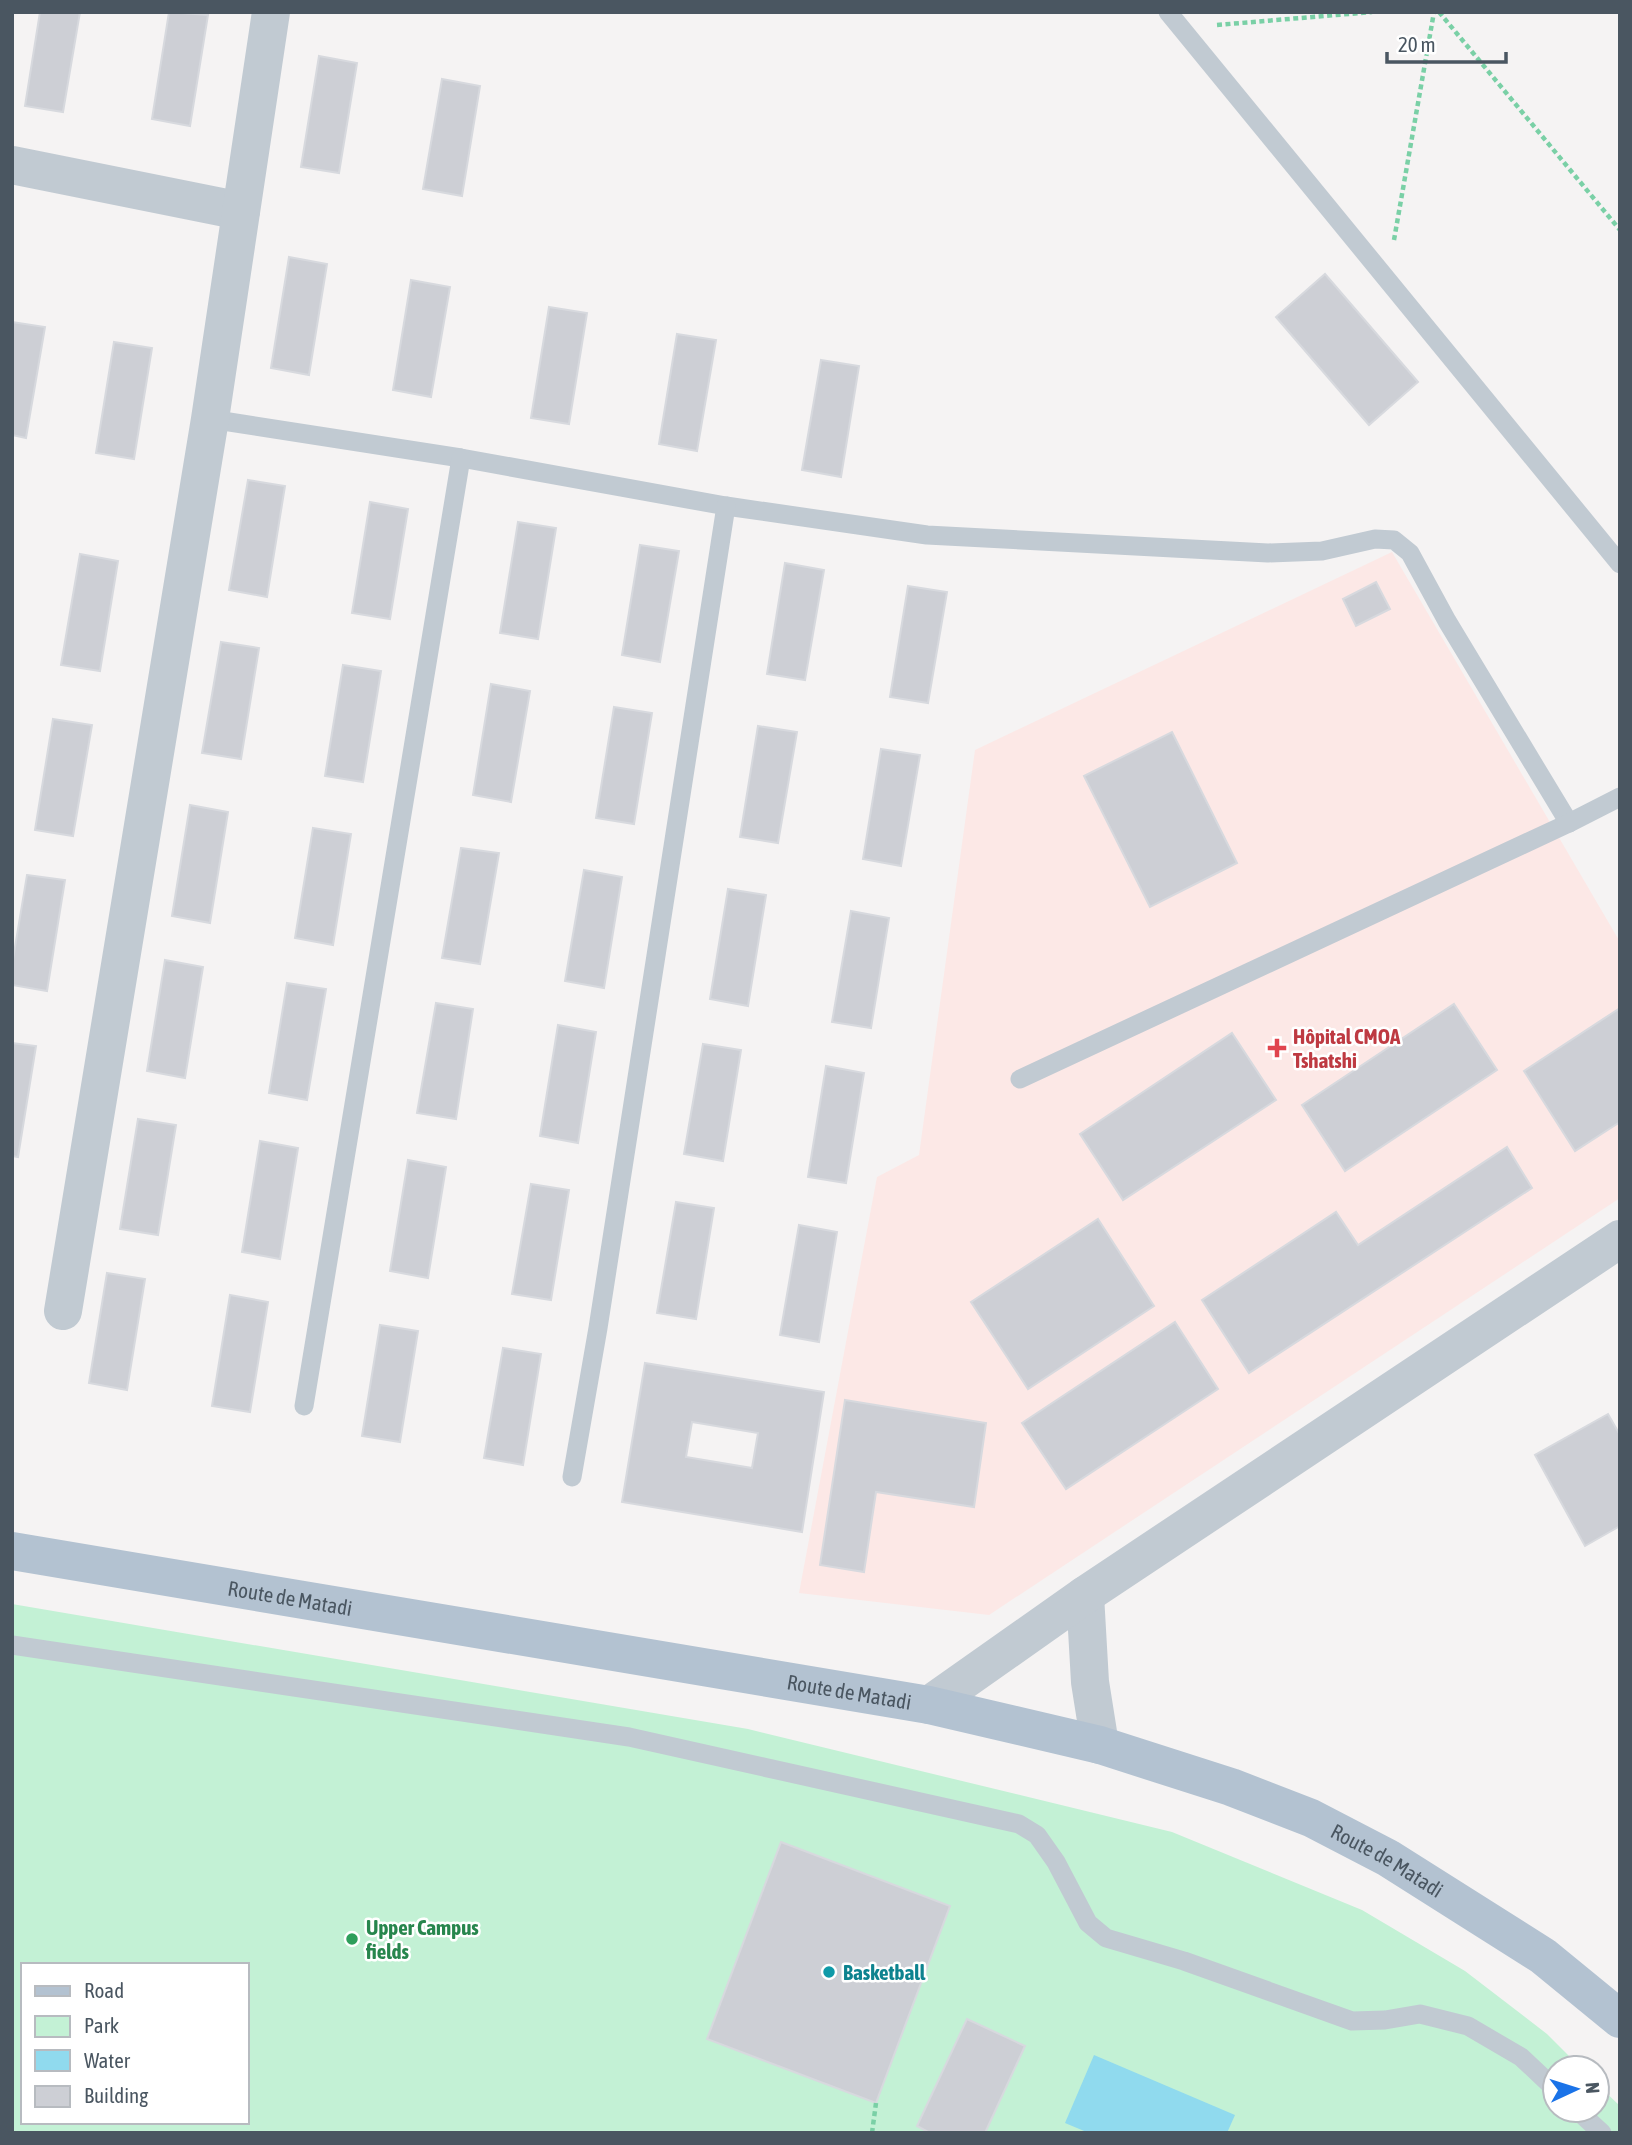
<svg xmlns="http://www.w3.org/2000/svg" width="1632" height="2145" font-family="'Asap Condensed',sans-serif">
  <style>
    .medical { fill: #fce8e6 }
    .green { fill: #c3f1d5; fill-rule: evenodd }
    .water { fill: #90daee }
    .building { fill: #cdcfd5; stroke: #d7d9de; stroke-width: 2; fill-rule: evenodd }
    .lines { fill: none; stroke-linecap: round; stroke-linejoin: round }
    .path { stroke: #7ad0a6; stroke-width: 4.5; stroke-dasharray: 5 3.5; stroke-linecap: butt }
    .lane { stroke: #c1cad2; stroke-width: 19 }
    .street { stroke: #c1cad2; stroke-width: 38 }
    .primary { stroke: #b3c2d1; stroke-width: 38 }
    .health-dot { fill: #e0444e; stroke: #fff; stroke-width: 2.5 }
    .leisure-dot { fill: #2e9e5b; stroke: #fff; stroke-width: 2.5 }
    .culture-dot { fill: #0f9aa8; stroke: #fff; stroke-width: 2.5 }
    .labels { text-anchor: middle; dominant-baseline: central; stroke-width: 5; stroke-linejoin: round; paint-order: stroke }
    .health-label { font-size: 21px; font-weight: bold; fill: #be3a42; stroke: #fff; text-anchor: start }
    .street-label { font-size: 21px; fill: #4a5661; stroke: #fff }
    .leisure-label { font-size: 21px; font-weight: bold; fill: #27864d; stroke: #fff; text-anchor: start }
    .culture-label { font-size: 21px; font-weight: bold; fill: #0d838f; stroke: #fff; text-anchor: start }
  </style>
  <rect width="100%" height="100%" fill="#f5f3f3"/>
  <!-- medical -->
  <path class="medical" d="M1392 552 1620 942V1198L989 1615 799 1593 877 1177 919 1155 975 750Z"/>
  <!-- green -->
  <path class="green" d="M12 1604 748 1729 1172 1832 1362 1910 1465 1971 1547 2034 1581 2068H1555V2110H1597V2084L1620 2106V2133H12ZM23 1965H247V2122H23Z"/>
  <!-- water -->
  <path class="water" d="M1094 2055 1235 2115 1227 2133H1089L1065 2123Z"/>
  <!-- building -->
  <g class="building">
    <path d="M40 12H80L63 112 25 106Z"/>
    <path d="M169 12 208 15 190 126 152 119Z"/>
    <path d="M319 56 357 63 339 173 301 167Z"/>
    <path d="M442 79 480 86 462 196 423 189Z"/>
    <path d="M289 257 327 264 309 375 271 368Z"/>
    <path d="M1325 274 1418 382 1369 425 1276 317Z"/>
    <path d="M411 280 450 287 431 397 393 390Z"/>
    <path d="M549 307 587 313 569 424 531 418Z"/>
    <path d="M12 322 45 327 26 438 12 435Z"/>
    <path d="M677 334 716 340 697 451 659 444Z"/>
    <path d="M114 342 152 348 134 459 96 453Z"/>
    <path d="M821 360 859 366 841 477 802 470Z"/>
    <path d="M248 480 285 486 267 597 229 590Z"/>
    <path d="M370 502 408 509 390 619 352 613Z"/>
    <path d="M518 522 556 528 538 639 500 633Z"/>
    <path d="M640 545 679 551 660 662 622 655Z"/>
    <path d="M80 554 118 561 100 671 61 665Z"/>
    <path d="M785 563 824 570 805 680 767 674Z"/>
    <path d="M1376 582 1390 609 1356 626 1343 599Z"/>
    <path d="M908 586 947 592 928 703 890 697Z"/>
    <path d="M221 642 259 648 241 759 202 753Z"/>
    <path d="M343 665 381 671 363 782 325 776Z"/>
    <path d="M491 684 530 691 511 802 473 795Z"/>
    <path d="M614 707 652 713 634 824 596 818Z"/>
    <path d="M53 719 92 725 73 836 35 830Z"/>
    <path d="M758 726 797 732 778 843 740 837Z"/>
    <path d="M1172 732 1237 863 1150 907 1084 776Z"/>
    <path d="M881 749 920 755 901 866 863 859Z"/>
    <path d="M190 805 228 812 210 923 172 916Z"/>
    <path d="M313 828 351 834 333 945 295 938Z"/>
    <path d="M461 848 499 853 480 964 442 958Z"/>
    <path d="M584 870 622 877 604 988 565 981Z"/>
    <path d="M27 875 65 880 47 991 12 985V965Z"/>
    <path d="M728 889 766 895 748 1006 710 999Z"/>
    <path d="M851 911 889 918 871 1028 832 1022Z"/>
    <path d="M165 960 203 967 185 1078 147 1071Z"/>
    <path d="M287 983 326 989 307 1100 269 1093Z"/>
    <path d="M436 1003 473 1009 456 1119 417 1113Z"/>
    <path d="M1454 1004 1497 1070 1345 1171 1302 1105Z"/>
    <path d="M1620 1008V1122L1575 1151 1524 1071Z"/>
    <path d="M558 1025 596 1032 578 1143 540 1136Z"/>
    <path d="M1232 1033 1276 1100 1123 1200 1080 1134Z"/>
    <path d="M12 1043 36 1046 18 1157 12 1156Z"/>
    <path d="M703 1044 741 1050 723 1161 684 1154Z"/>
    <path d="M826 1066 864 1073 846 1183 808 1177Z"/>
    <path d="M138 1119 176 1125 158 1235 120 1229Z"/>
    <path d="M260 1141 298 1148 280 1259 242 1252Z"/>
    <path d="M1507 1147 1532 1188 1249 1373 1202 1300 1336 1212 1358 1245Z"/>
    <path d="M408 1160 446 1167 428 1278 390 1271Z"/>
    <path d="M531 1184 569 1190 551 1300 512 1294Z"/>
    <path d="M676 1202 714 1208 696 1319 657 1313Z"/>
    <path d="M1098 1219 1154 1306 1028 1389 971 1302Z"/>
    <path d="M799 1225 837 1232 819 1342 780 1335Z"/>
    <path d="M107 1273 145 1279 127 1390 89 1383Z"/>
    <path d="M230 1295 268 1302 250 1412 212 1406Z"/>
    <path d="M1175 1322 1218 1389 1066 1489 1022 1423Z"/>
    <path d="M380 1325 418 1331 400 1442 362 1436Z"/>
    <path d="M503 1348 541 1354 523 1465 484 1458Z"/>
    <path d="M645 1363 824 1392 802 1532 622 1502ZM692 1422 758 1433 752 1468 686 1457Z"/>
    <path d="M845 1400 986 1423 974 1507 876 1492 864 1572 820 1565Z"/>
    <path d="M1608 1414 1620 1435V1526L1585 1546 1535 1455Z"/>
    <path d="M781 1842 950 1906 876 2103 707 2039Z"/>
    <path d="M967 2019 1025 2046 985 2133H930L917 2126Z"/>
  </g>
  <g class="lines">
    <!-- path -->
    <g class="path">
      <path d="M1439 12 1620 230"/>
      <path d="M1217 25 1372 12"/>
      <path d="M1394 240 1434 12"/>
      <path d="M872 2133 876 2103"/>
    </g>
    <!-- lane -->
    <g class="lane">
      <path d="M1168 12 1620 564"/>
      <path d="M210 419 461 458 726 506 927 535 1268 553 1322 551 1375 539 1394 540 1410 553 1447 621 1569 823"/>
      <path d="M1020 1079 1569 823 1620 797"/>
      <path d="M304 1406 461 458"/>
      <path d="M572 1477 598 1328 726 506"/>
      <path d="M12 1645 629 1737 1019 1824 1037 1835 1056 1862 1088 1923 1106 1938 1184 1961 1352 2021 1385 2020 1420 2014 1468 2026 1521 2057 1555 2089"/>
      <path d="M1577 2110 1602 2133"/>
    </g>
    <!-- street -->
    <g class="street">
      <path d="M12 165 241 211"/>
      <path d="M63 1311 210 419 271 12"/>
      <path d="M1085 1595 1090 1682 1100 1745"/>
      <path d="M929 1705 1085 1595 1620 1239"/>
    </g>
    <!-- primary -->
    <path class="primary" id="s1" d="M12 1551 929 1705 1100 1745 1231 1787 1311 1818 1388 1858 1543 1956 1620 2019"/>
  </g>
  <!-- markers -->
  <path class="health-dot" d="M1273.5 1037.5h7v7h7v7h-7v7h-7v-7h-7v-7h7z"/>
  <circle class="leisure-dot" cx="352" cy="1939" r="7"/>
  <circle class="culture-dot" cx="829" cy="1972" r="7"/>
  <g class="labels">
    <!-- health labels -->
    <g class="health-label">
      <text x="1293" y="1036">Hôpital CMOA<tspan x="1293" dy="24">Tshatshi</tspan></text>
    </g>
    <!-- street labels -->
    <g class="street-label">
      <text stroke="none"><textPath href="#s1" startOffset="282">Route de Matadi</textPath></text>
      <text stroke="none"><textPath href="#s1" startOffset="849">Route de Matadi</textPath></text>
      <text stroke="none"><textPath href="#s1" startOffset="1416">Route de Matadi</textPath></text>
    </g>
    <!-- leisure labels -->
    <g class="leisure-label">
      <text x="366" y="1927">Upper Campus<tspan x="366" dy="24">fields</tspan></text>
    </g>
    <!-- culture labels -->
    <g class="culture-label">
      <text x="843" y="1972">Basketball</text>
    </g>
  </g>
  <!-- border -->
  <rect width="1632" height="2145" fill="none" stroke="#4a5661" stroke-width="28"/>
  <!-- legend -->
  <rect x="21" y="1963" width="228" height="161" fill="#ffffff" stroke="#b7bbc0" stroke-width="2"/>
  <rect x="35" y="1986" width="35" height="10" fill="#b3c2d1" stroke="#b7bbc0" stroke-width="2"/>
  <text x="84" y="1998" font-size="21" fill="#4a5661">Road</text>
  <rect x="35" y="2016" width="35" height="21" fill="#c3f1d5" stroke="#b7bbc0" stroke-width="2"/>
  <text x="84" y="2033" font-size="21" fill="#4a5661">Park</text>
  <rect x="35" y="2050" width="35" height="21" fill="#90daee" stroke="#b7bbc0" stroke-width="2"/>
  <text x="84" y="2068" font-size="21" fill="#4a5661">Water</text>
  <rect x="35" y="2086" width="35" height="21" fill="#cdcfd5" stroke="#b7bbc0" stroke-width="2"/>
  <text x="84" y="2103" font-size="21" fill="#4a5661">Building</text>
  <!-- north arrow -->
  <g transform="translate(1576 2089) rotate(86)"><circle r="33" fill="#ffffff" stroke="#b7bbc0" stroke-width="2"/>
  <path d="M0-5L12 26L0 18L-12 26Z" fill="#1a73e8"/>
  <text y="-10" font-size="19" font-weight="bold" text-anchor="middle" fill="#4a5661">N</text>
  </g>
  <!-- scale -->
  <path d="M1387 52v10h119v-10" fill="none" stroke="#4a5661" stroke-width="3.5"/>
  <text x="1398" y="52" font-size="21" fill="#4a5661" stroke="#ffffff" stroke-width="5" paint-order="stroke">20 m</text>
</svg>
